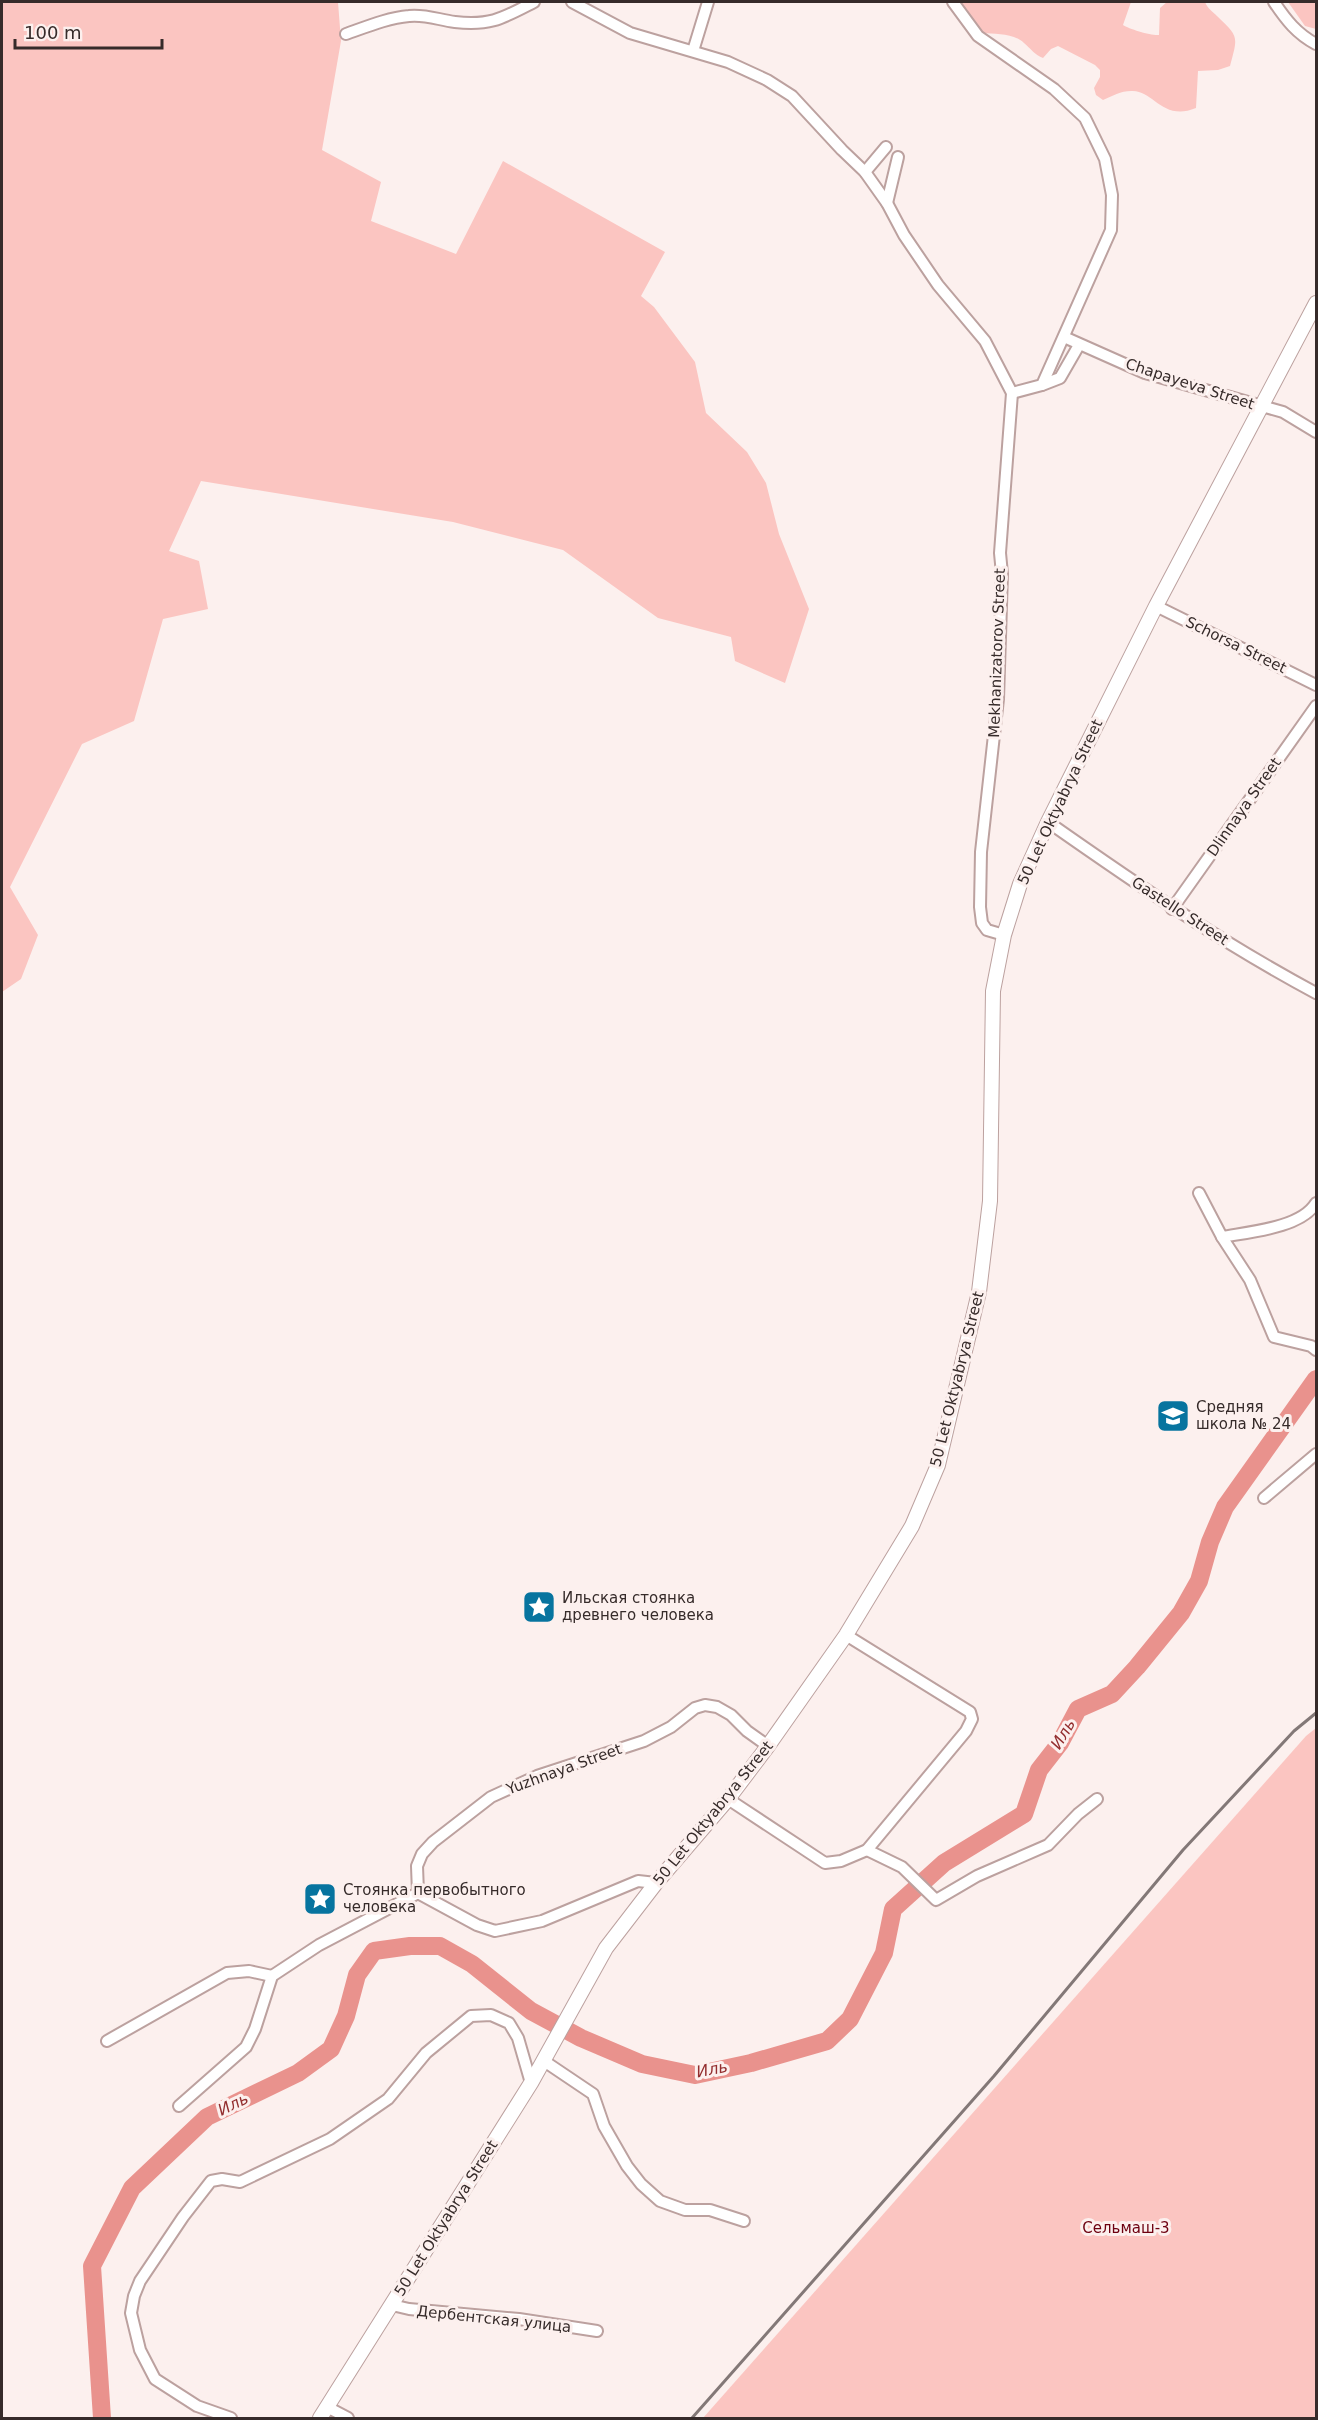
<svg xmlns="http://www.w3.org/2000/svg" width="1318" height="2420" font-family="'DejaVu Sans',sans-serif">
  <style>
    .green { fill: #fbc5c1 }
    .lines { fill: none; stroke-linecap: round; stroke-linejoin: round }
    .river { stroke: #e9928d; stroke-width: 18 }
    .minor-casing { stroke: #bca19f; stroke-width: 14 }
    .tertiary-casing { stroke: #bca19f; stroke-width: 16 }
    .minor { stroke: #fff; stroke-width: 10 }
    .tertiary { stroke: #fff; stroke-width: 14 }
    .rail { stroke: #837877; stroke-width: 3 }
    .labels { text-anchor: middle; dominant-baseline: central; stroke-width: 6; stroke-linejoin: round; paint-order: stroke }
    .street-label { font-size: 15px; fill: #362b2a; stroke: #fcf0ee }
    .poi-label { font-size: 15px; fill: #362b2a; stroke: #fcf0ee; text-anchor: start }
    .park-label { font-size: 15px; fill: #6d0010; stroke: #fcf0ee }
    .water-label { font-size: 16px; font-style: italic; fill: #932e2f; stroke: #fcf0ee }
  </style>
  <rect width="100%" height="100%" fill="#fcf0ee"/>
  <!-- green -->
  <g class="green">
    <path d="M2 2H338L341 41 322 150 381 182 371 221 456 254 503 161 665 252 641 296 654 307 695 362 706 413 747 452 766 483 779 534 809 609 785 683 735 661 731 637 658 618 563 550 453 522 201 481 169 551 199 561 208 609 163 619 134 721 82 744 10 887 38 935 21 979 2 992Z"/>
    <path d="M957 2H1131L1123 25C1129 29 1152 36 1159 35L1160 8 1167 2H1205C1208 9 1212 11 1217 16 1239 37 1238 36 1230 66L1218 70 1198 71 1196 108C1162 122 1153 89 1131 91 1121 91 1112 96 1103 100L1096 95 1094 88 1100 77V70L1095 65 1058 46 1051 49 1043 58C1035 55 1031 49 1024 43 1013 33 996 34 982 33Z"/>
    <path d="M1288 2H1316V29L1305 26Z"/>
    <path d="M1316 1728V2418H703L1306 1736Z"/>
  </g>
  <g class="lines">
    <!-- river -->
    <path class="river" d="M102 2418 92 2266 132 2188 207 2117 298 2073 331 2049 346 2016 357 1975 374 1951 410 1946H440L472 1964 531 2011 581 2038 642 2064 695 2075 751 2063 827 2041 850 2019 884 1953 893 1909 944 1863 1024 1814 1039 1770 1060 1743 1078 1709 1112 1694 1137 1667 1181 1613 1199 1581 1210 1542 1225 1507 1316 1379"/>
    <!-- minor casing -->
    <g class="minor-casing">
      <g id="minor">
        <path d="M572 2 630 33 728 62 767 80 792 96 842 150 865 172 887 203 904 235 938 285 985 341 1012 393 1000 553 1002 574 998 699 981 852 980 907 982 923 987 930 1004 935"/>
        <path d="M953 2 978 36 1054 89 1085 118 1105 159 1112 195 1111 230 1042 385 1012 393"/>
        <path d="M1274 2C1286 20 1297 34 1316 44"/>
        <path d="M346 34C366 27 387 18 409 16 425 14 439 20 455 22 491 26 503 18 534 2"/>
        <path d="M693 51 708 2"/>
        <path d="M865 172 886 147"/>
        <path d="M887 203 898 157"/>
        <path d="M1064 337 1145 373 1283 412 1316 432"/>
        <path d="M1042 385 1060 378 1079 345"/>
        <path d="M1156 606 1316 685"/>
        <path d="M1048 822C1135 883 1222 943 1316 993"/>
        <path d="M1172 909 1316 706"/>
        <path d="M1199 1193 1222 1237 1250 1280 1274 1337 1311 1346 1316 1350"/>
        <path d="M1222 1237C1249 1232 1301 1228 1316 1203"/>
        <path d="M1264 1498 1316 1454"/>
        <path d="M728 1799 825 1863 841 1861 867 1850 966 1731 972 1719 970 1712 846 1635"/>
        <path d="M867 1850 902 1867 936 1900 977 1876 1048 1845 1078 1814 1097 1799"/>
        <path d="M418 1893 417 1866 422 1854 433 1842 491 1797 537 1776 644 1741 671 1727 695 1708 705 1705 717 1707 731 1715 747 1731 768 1746"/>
        <path d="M418 1893 477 1925 495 1931 542 1921 638 1881 656 1883"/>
        <path d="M107 2041 227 1973 249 1971 272 1976"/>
        <path d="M544 2061 593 2094 604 2126 627 2166 641 2184 660 2201 685 2210H710L744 2221"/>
        <path d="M179 2106 246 2047 255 2029 272 1976 319 1945 418 1893"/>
        <path d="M392 2305 409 2309 519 2319 597 2331"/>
        <path d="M327 2407 348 2418"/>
        <path d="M231 2418 197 2406 155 2379 140 2350 131 2313 134 2296 140 2281 183 2217 211 2181 222 2179 240 2182 330 2139 388 2099 426 2053 471 2016 491 2015 509 2023 518 2038 531 2083"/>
      </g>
    </g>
    <!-- tertiary casing -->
    <g class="tertiary-casing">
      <path id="tertiary" d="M320 2418 531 2083 606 1948 656 1883 728 1799 768 1746 846 1635 912 1526 938 1465 979 1292 990 1201 993 991 1004 935 1020 884 1048 822 1156 606 1316 303"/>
    </g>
    <!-- minor -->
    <use href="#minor" class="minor"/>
    <!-- tertiary -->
    <use href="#tertiary" class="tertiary"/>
    <!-- rail -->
    <path class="rail" d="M692 2418 994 2076 1183 1850 1294 1731 1316 1713"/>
  </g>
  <!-- icons -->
  <defs>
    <g id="school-square" transform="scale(1.725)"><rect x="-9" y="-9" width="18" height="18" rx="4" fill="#07749f" stroke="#fcf0ee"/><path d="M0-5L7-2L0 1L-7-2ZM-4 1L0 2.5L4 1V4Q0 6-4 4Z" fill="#fff"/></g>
    <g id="sight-square" transform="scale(1.725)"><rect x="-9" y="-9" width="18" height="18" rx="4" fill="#07749f" stroke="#fcf0ee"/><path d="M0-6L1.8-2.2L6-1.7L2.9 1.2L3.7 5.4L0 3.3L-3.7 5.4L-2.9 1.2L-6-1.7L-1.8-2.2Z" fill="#fff"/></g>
  </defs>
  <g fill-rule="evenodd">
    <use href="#school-square" x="1173" y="1416"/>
    <use href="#sight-square" x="539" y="1607"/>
    <use href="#sight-square" x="320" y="1899"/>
  </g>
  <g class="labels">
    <!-- street labels -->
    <g class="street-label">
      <text transform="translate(1190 384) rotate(18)">Chapayeva Street</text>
      <text transform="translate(1236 645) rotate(26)">Schorsa Street</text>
      <text transform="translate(997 653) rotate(-88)">Mekhanizatorov Street</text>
      <text transform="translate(1060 802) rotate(-65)">50 Let Oktyabrya Street</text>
      <text transform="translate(1244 807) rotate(-55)">Dlinnaya Street</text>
      <text transform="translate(1180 911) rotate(33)">Gastello Street</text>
      <text transform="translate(957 1379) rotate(-76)">50 Let Oktyabrya Street</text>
      <text transform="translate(564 1769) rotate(-20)">Yuzhnaya Street</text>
      <text transform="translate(713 1813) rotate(-51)">50 Let Oktyabrya Street</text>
      <text transform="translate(446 2218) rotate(-58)">50 Let Oktyabrya Street</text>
      <text transform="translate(494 2319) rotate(6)">Дербентская улица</text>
    </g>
    <!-- poi labels -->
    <g class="poi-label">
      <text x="1196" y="1407">Средняя<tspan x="1196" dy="17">школа № 24</tspan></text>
      <text x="562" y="1598">Ильская стоянка<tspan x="562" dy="17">древнего человека</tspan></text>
      <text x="343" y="1890">Стоянка первобытного<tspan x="343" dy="17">человека</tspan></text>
    </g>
    <!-- park labels -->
    <g class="park-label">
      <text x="1126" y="2228">Сельмаш-3</text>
    </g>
    <!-- water labels -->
    <g class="water-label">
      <text transform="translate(1063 1734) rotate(-59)">Иль</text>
      <text transform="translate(712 2069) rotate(-11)">Иль</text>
      <text transform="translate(233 2104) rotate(-26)">Иль</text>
    </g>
  </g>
  <!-- border -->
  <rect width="1318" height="2420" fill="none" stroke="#362b2a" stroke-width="6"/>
  <!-- scale -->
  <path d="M15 39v9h147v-9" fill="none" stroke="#362b2a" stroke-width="3"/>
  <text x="24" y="39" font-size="18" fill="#362b2a" stroke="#fcf0ee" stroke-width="4.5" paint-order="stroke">100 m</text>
</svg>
